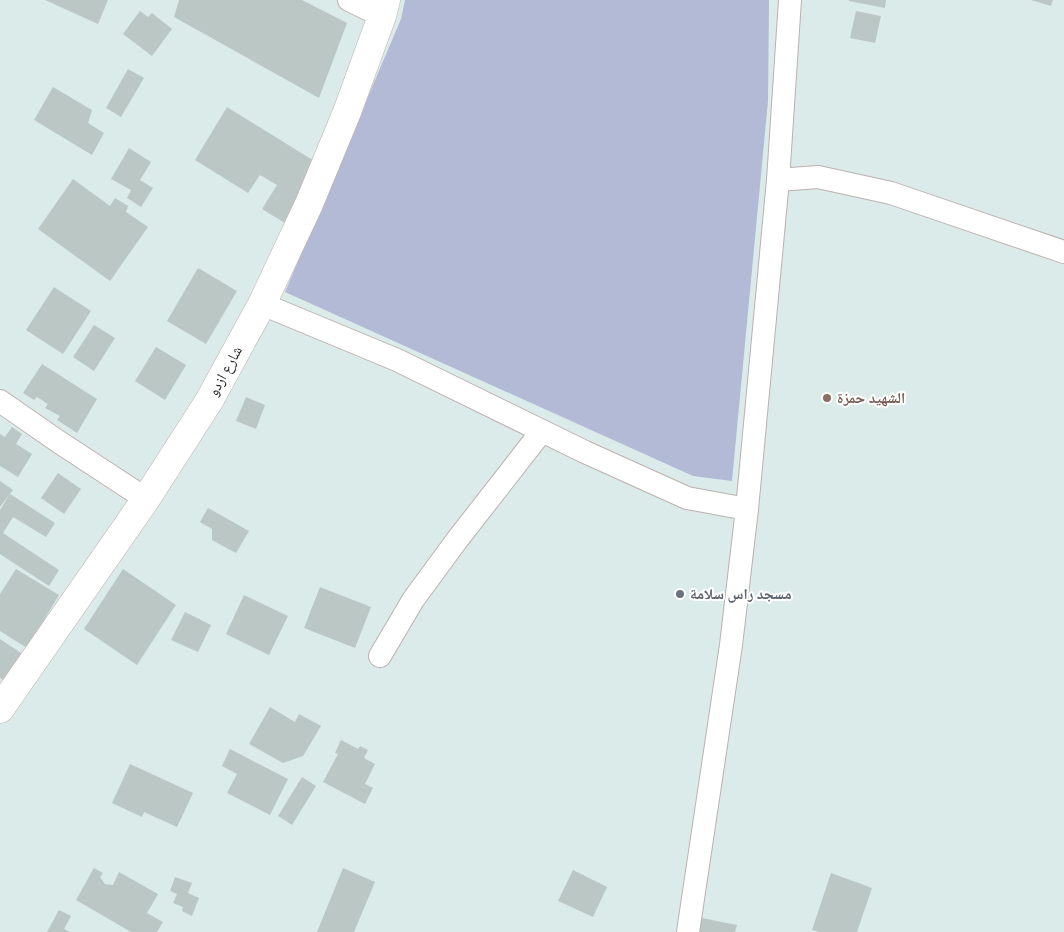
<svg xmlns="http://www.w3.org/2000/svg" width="1064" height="932" font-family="'Roboto Condensed','Noto Naskh Arabic',sans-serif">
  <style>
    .cemetery { fill: #b2bad5 }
    .building { fill: #bbc7c5 }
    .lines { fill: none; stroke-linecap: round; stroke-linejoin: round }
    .street-casing { stroke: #bdb0af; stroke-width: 24 }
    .secondary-casing { stroke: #bdb0af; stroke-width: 29 }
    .street { stroke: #fff; stroke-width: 22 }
    .secondary { stroke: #fff; stroke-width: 28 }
    .education-dot { fill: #8d6e63; stroke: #fff; stroke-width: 2 }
    .worship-dot { fill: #6b7280; stroke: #fff; stroke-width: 2 }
    .labels { text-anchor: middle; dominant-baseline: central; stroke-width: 4; stroke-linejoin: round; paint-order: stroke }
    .street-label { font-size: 15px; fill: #292929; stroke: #fff }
    .education-label { font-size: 15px; font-weight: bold; fill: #785e54; stroke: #fff; text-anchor: start }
    .worship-label { font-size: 15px; font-weight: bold; fill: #5b616d; stroke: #fff; text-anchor: start }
  </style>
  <rect width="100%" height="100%" fill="#dbebe9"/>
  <!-- cemetery -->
  <path class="cemetery" d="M405 0H769L768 101 732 481 693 476 285 292 401 19Z"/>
  <!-- building -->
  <g class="building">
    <path d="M45 0H108L98 24Z"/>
    <path d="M179 0H302L347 23 319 98 174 17Z"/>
    <path d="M849 0H886L885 8 849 1Z"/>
    <path d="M1031 0H1053L1051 6Z"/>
    <path d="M140 11 148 17 152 13 172 29 152 56 123 34Z"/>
    <path d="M856 11 881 16 875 43 850 38Z"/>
    <path d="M128 69 144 78 121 117 106 108Z"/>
    <path d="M53 87 92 110 88 123 104 133 92 155 34 120Z"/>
    <path d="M227 107 324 167 288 225 262 209 277 185 260 175 248 193 195 160Z"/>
    <path d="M129 148 151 162 140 180 153 188 141 207 127 198 131 190 111 179Z"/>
    <path d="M73 179 110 206 115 198 128 206 126 212 148 227 110 281 38 229Z"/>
    <path d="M198 268 237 291 206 344 167 321Z"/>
    <path d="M54 287 91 311 63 354 26 330Z"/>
    <path d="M94 325 115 338 94 371 73 357Z"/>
    <path d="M156 347 186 365 165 400 135 381Z"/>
    <path d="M42 364 97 399 77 433 57 420 60 416 45 408 48 404 37 397 34 400 23 393Z"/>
    <path d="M246 397 265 405 256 429 236 421Z"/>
    <path d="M12 427 22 434 16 444 32 454 18 477 0 466V434L5 437Z"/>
    <path d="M58 473 81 489 64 514 41 498Z"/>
    <path d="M0 481 13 490 0 507Z"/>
    <path d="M10 494 55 523 46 537 13 517 3 533 59 570 49 586 0 554V510Z"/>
    <path d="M208 508 249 531 236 553 212 540V529L200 522Z"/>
    <path d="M16 569 59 595 27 648 0 631V594Z"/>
    <path d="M123 569 176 605 137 665 84 629Z"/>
    <path d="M320 587 371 607 355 648 304 628Z"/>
    <path d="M244 595 288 616 269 655 226 634Z"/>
    <path d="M185 612 211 625 198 652 171 640Z"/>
    <path d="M0 639 24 655 6 682 0 678Z"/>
    <path d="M270 707 295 722 299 714 321 726 303 756 283 763 249 744Z"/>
    <path d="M341 740 358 749 360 746 368 750 364 758 375 764 365 784 373 788 365 804 323 782 338 754 335 753Z"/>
    <path d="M230 749 288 779 270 815 227 793 237 774 222 766Z"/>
    <path d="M130 764 193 793 177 827 144 812 142 817 112 803Z"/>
    <path d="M302 777 316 786 292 825 278 816Z"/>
    <path d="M94 868 103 873 100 877 105 884 113 885 119 872 158 894 147 913 163 922 157 932H131L76 900Z"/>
    <path d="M343 868 375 882 354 932H317Z"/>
    <path d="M573 870 607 887 593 917 558 901Z"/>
    <path d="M831 873 872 888 857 932H819L812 930Z"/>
    <path d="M175 877 192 883 188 893 199 898 192 916 182 911 183 907 173 903 177 894 170 891Z"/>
    <path d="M59 910 71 916 64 929 70 932H47Z"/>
    <path d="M702 918 737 925 735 932H699Z"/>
  </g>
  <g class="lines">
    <!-- street casing -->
    <g class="street-casing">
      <g id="street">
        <path d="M349 0 382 16"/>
        <path d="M778 180 818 177 891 193 1064 252"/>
        <path d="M262 304 397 360 585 452 687 498 747 509"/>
        <path d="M0 401 59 442 146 499"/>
        <path d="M380 656 413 600 457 540 542 431"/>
        <path d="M688 932 731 645 747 509 778 180 790 0"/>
      </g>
    </g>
    <!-- secondary casing -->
    <g class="secondary-casing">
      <path id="secondary" d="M0 709 146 499 209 401 262 304 309 204 347 112 382 16 386 0"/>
    </g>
    <!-- street -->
    <use href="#street" class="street"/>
    <!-- secondary -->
    <use href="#secondary" class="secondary"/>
  </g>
  <!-- markers -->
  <circle class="education-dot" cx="827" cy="398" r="5"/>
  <circle class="worship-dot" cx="680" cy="594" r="5"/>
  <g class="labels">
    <!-- street labels -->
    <g class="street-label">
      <text transform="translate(225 371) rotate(-61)">شارع ازدو</text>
    </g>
    <!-- education labels -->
    <g class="education-label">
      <text x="837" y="398">الشهيد حمزة</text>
    </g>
    <!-- worship labels -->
    <g class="worship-label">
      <text x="690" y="594">مسجد راس سلامة</text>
    </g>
  </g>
</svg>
